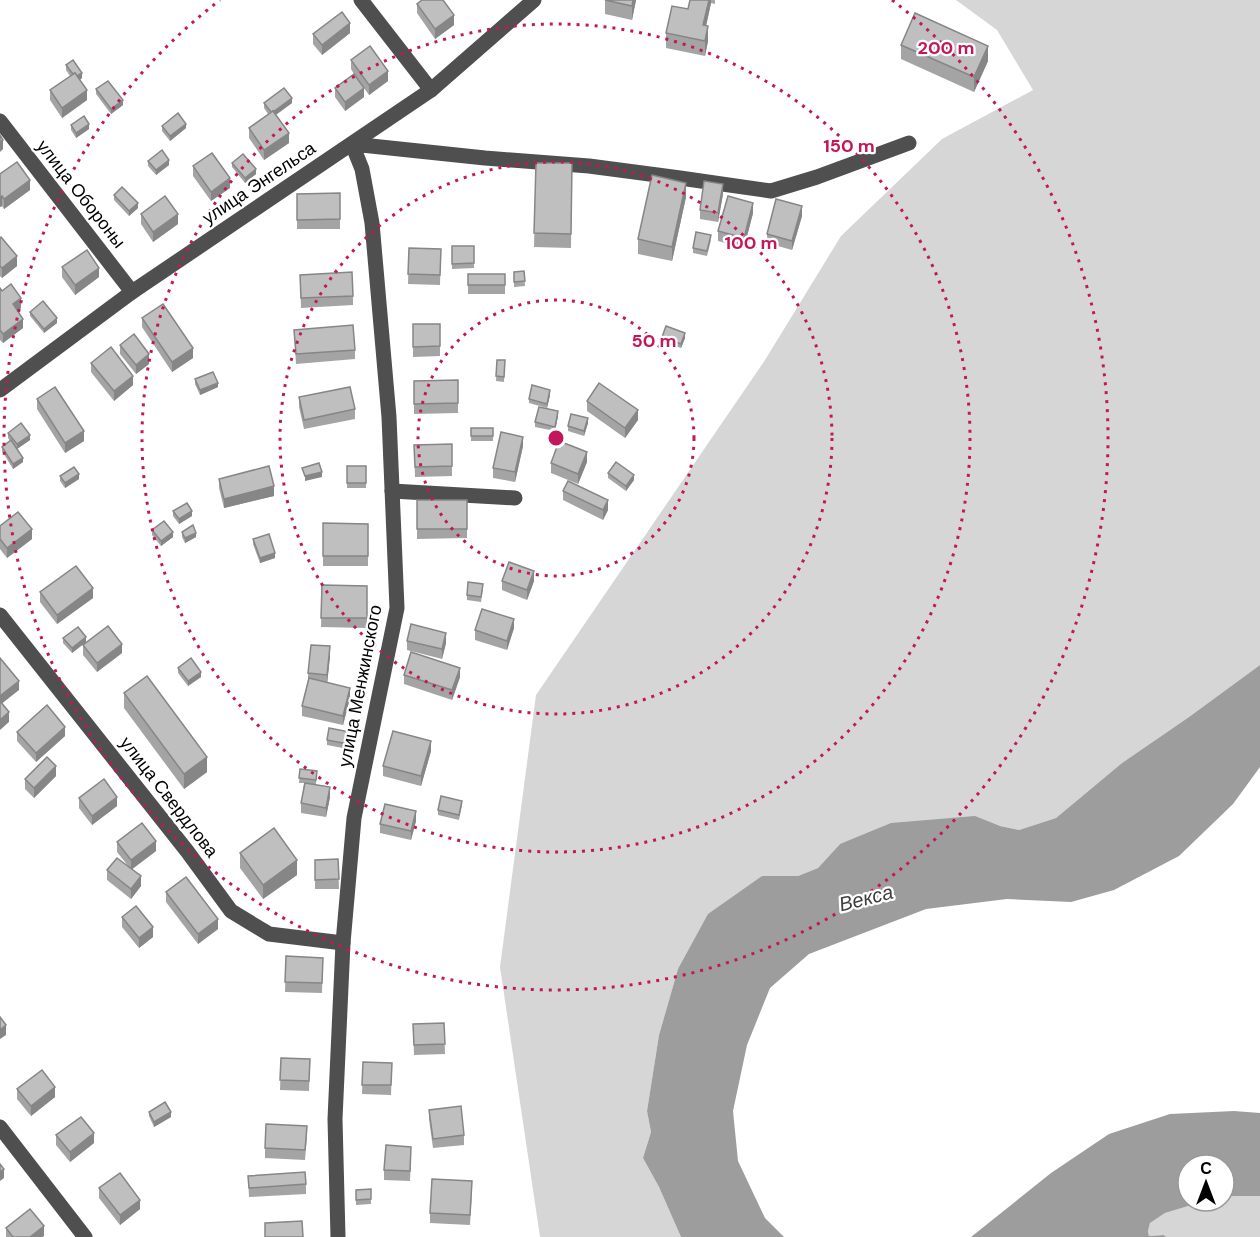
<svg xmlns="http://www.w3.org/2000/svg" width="1260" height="1237" font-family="'DM Sans',sans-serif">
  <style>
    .green { fill: #d6d6d6 }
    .water { fill: #9d9d9d }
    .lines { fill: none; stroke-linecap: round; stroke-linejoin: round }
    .minor { stroke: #4f4f4f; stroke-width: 15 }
    .wall { fill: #a4a4a4 }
    .shaded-wall { fill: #868686 }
    .building { fill: #bfbfbf; stroke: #868686; stroke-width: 1.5 }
    .ring { fill: none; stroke: #c2185b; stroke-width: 3; stroke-dasharray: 3 6 }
    .labels { text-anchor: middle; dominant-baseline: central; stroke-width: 4.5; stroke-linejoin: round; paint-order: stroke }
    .street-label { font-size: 18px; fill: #000; stroke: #fff }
    .water-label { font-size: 20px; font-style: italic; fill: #3e3e3e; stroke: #fff }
    .centre { fill: #c2185b; stroke: #fff; stroke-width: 3 }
    .ring-label { font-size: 18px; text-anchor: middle; font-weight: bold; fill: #c2185b; stroke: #fff; stroke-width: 4.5; stroke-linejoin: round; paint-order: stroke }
  </style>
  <rect width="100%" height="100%" fill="#fff"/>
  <!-- green -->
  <g class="green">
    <path d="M956 0H1260V665L1189 717 1122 763 1056 818 1019 830 1000 826 840 844 818 868 798 876H762L678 969 659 1035 647 1111 651 1132 643 1158 659 1187 681 1237H540L500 967 536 695 765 360 841 236 942 139 1033 90 997 30Z"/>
    <path d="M1224 1196H1260V1237H1166L1164 1235 1149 1236 1148 1231 1150 1223 1165 1213 1205 1201H1224Z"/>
  </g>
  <!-- water -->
  <g class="water">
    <path d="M1260 665V767L1233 804 1179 856 1114 890 1071 902 1007 899 926 909 809 954 770 988 747 1045 733 1111 738 1161 765 1218 784 1237H681L659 1187 643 1158 651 1132 647 1111 659 1035 678 969 708 914 762 876H798L818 868 840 844 891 823 975 816 1000 826 1019 830 1056 818 1122 763 1189 717Z"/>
    <path d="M1234 1111 1260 1113V1196H1224V1165H1188V1201H1205L1165 1213 1150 1223 1148 1231 1149 1236 1164 1235 1166 1237H971L1051 1173 1109 1134 1170 1114Z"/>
  </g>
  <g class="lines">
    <!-- minor -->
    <g class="minor">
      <path d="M361 0 431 90"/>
      <path d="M0 121 132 292"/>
      <path d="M0 390 132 292 431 90 534 0"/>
      <path d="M392 491 515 498"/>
      <path d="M0 615 187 851 231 911 269 934 343 943"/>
      <path d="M0 1127 85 1237"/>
      <path d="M338 1237 335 1119 343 943 354 818 397 608 389 417 372 223 362 169 352 144 485 158 589 166 680 178 771 191 817 177 909 143"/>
    </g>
  </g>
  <!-- wall -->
  <g class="wall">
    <path d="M605 0H636L632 20 605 14Z"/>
    <path d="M690 0H715V4L711 3 706 26 708 41 705 56 666 48V33L688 9Z"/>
    <path d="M417 4 454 25 435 39 417 13Z"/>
    <path d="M350 33 322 55 313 44V34Z"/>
    <path d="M901 45 988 61 974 92 901 59Z"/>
    <path d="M351 60 388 81 369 95 364 88V97L345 111 335 97V88L354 74 351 69Z"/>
    <path d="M66 65 82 78 80 80 87 100 62 118 50 100V90L70 76 66 70Z"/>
    <path d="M96 89 123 105 111 114 96 94Z"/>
    <path d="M264 103H292L276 115 289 143 264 160 249 138V128L268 114 264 108Z"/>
    <path d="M71 125 89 129 76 138 71 130Z"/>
    <path d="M162 126 186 128 170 141 162 131Z"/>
    <path d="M148 161 169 165 156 175 148 166Z"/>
    <path d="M232 163 256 174 245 183 232 167Z"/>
    <path d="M536 163H572L571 248 534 247Z"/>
    <path d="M193 166 230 188 211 201 193 176Z"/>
    <path d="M0 174 30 190 4 209 2 206 0 207Z"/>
    <path d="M340 193V229H297V194Z"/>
    <path d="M723 194 718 222 700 219V210Z"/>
    <path d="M114 195 138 208 129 216 114 200Z"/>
    <path d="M686 197 672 261 638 254V239Z"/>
    <path d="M753 213 744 248 718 241V231Z"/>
    <path d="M141 214 178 224 153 242 141 224Z"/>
    <path d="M802 216 792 250 767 243V234Z"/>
    <path d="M0 238 17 266 2 278 0 276Z"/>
    <path d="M711 240 707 256 693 253V248Z"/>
    <path d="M452 246H474V268L452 269Z"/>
    <path d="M409 248 441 249 440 285 408 284Z"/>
    <path d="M62 267 99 277 75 295 62 277Z"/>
    <path d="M524 271 525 286 514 287V272Z"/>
    <rect x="468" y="274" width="37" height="20"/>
    <path d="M300 275 353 296V305L301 308Z"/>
    <path d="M0 288 21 308 18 310 23 328 3 343 0 340Z"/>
    <path d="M30 312 57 323 44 333 30 316Z"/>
    <path d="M142 318 193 358 172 372 142 327Z"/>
    <path d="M413 324H440V356L413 357Z"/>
    <path d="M294 330 355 350V359L296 364Z"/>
    <path d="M662 337 685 338 681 348 662 342Z"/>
    <path d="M120 345 149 364 136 374 120 354Z"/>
    <path d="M497 360H505L504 382 496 381Z"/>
    <path d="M91 363 133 385 114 401 91 372Z"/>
    <path d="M195 379 218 387 200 395 195 384Z"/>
    <path d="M458 380V413L414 414V381Z"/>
    <path d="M550 395 547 408 529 403V399Z"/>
    <path d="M299 397 355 409V419L304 429 299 407Z"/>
    <path d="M37 399 84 441 65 453 37 409Z"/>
    <path d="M587 401 638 420 625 438 587 411Z"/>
    <path d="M558 416 555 431 535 427V422Z"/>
    <path d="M588 423 584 436 568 431V426Z"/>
    <rect x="471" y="428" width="22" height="13"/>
    <path d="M8 433 30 440 17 449 23 462 13 469 2 451V447L10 441 8 438Z"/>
    <path d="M452 444V476L415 477 414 445Z"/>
    <path d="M523 446 515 482 493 478V468Z"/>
    <path d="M587 462 578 484 551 473V463Z"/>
    <rect x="347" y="466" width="19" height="22"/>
    <path d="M608 473 634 480 626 491 608 478Z"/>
    <path d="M60 476 79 479 65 488 60 481Z"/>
    <path d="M219 479 274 496 224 508 219 488Z"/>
    <path d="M563 491 608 510 603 520 563 500Z"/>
    <path d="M417 500H467V538L417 539Z"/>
    <path d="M173 511 192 516 179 524 173 516Z"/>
    <path d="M323 523 368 524V566H323Z"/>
    <path d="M0 526 32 539 7 558 0 549Z"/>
    <path d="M152 530 173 537 161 546 152 535Z"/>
    <path d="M182 532 196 537 185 543 182 537Z"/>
    <path d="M253 539 275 558 260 563 253 544Z"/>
    <path d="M502 581H534L527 600 502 590Z"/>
    <path d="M322 585 367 586V628L321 627Z"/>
    <path d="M483 589 481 602 467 600V595Z"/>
    <path d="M40 592 93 598 57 624 40 602Z"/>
    <path d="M514 628 507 650 475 640V630Z"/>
    <path d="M63 638 86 642 72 653 63 643Z"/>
    <path d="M407 641 446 643 442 659 407 650Z"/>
    <path d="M83 645 122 653 97 672 83 655Z"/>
    <path d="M330 656 327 683 350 698 343 725 302 716V706L308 680V673Z"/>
    <path d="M178 668 201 677 188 686 178 673Z"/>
    <path d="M404 675 460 677 452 700 404 684Z"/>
    <path d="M124 693 207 772 184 789 124 708Z"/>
    <path d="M17 732 65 736 36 762 17 741Z"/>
    <path d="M350 737 348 749 327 745V740Z"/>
    <path d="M431 751 421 786 383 776V766Z"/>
    <path d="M300 769 317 771 316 784 330 797 326 817 301 813V803L304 783H299Z"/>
    <path d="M56 776 34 798 25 789V779Z"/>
    <path d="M79 798 117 806 92 825 79 808Z"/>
    <path d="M462 805 459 820 438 815V810Z"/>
    <path d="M416 821 411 840 380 833V824Z"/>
    <path d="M117 842 156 851 132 869 141 886 131 899 107 880V870L129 867 117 852Z"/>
    <path d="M240 853 297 875 263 899 240 868Z"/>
    <path d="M338 859 339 889H315V860Z"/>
    <path d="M166 892 218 929 198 944 166 902Z"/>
    <path d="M122 917 153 937 139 948 122 927Z"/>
    <path d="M286 956 323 958 322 993 285 992Z"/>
    <path d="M444 1023 445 1054 414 1055 413 1024Z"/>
    <path d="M281 1058 310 1059 309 1091 280 1090Z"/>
    <path d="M363 1062 392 1063 391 1095 362 1094Z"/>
    <path d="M17 1089 55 1097 31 1116 17 1099Z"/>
    <path d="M429 1110 464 1135V1145L433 1148 429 1119Z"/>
    <path d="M149 1112 171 1117 154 1127 149 1116Z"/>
    <path d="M56 1135 94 1143 70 1162 56 1145Z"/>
    <path d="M307 1136 305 1160 265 1158V1148Z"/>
    <path d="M411 1157 410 1181 384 1180V1170Z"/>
    <path d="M248 1176 306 1184V1194L249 1197Z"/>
    <path d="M99 1188 140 1209 120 1225 99 1198Z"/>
    <path d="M371 1189V1204L356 1205V1190Z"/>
    <path d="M472 1191 470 1225 430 1223V1213Z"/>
    <path d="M6 1228 44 1236 42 1237H6Z"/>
  </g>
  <!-- shaded-wall -->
  <g class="shaded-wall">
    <path d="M633 0H636L632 20V6Z"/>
    <path d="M709 0H711V3L703 40V25Z"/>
    <path d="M454 15V25L435 39V29Z"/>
    <path d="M350 23V33L322 55V45Z"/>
    <path d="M708 26V41L705 56V41Z"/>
    <path d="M988 46V61L974 92V77Z"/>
    <path d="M388 71V81L369 95V85Z"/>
    <path d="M82 73V78L75 83V78Z"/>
    <path d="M364 88V97L345 111V102Z"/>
    <path d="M87 90V100L62 118V108Z"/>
    <path d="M292 98V103L271 118V113Z"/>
    <path d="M123 100V105L111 114V109Z"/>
    <path d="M89 124V129L76 138V133Z"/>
    <path d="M186 124V128L170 141V136Z"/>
    <path d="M289 133V143L264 160V150Z"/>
    <path d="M3 140V149L0 152V142Z"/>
    <path d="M169 160V165L156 175V170Z"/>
    <path d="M256 169V174L245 183V178Z"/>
    <path d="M230 178V188L211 201V192Z"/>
    <path d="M30 180V190L4 209V199Z"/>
    <path d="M686 183V197L672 261V247Z"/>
    <path d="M723 184V194L718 222V213Z"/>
    <path d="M2 196V206L0 207V198Z"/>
    <path d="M138 203V208L129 216V211Z"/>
    <path d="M753 203V213L744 248V238Z"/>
    <path d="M802 206V216L792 250V241Z"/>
    <path d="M178 214V224L153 242V232Z"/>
    <path d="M17 256V266L2 278V268Z"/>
    <path d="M99 268V277L75 295V285Z"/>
    <path d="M21 298V308L13 313V304Z"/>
    <path d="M57 318V323L44 333V329Z"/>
    <path d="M23 319V328L3 343V334Z"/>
    <path d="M685 333V338L681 348V344Z"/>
    <path d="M193 348V358L172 372V362Z"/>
    <path d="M149 354V364L136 374V365Z"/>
    <path d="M133 376V385L114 401V391Z"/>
    <path d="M218 383V387L200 395V390Z"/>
    <path d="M550 390V395L547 408V404Z"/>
    <path d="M638 410V420L625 438V428Z"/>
    <path d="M558 411V416L555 431V427Z"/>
    <path d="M588 418V423L584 436V431Z"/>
    <path d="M84 431V441L65 453V443Z"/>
    <path d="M30 435V440L17 449V444Z"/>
    <path d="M523 437V446L515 482V472Z"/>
    <path d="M587 452V462L578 484V474Z"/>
    <path d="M23 458V462L13 469V464Z"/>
    <path d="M322 472V477L305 481V476Z"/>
    <path d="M79 474V479L65 488V483Z"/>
    <path d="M634 475V480L626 491V486Z"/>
    <path d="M274 486V496L224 508V499Z"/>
    <path d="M608 500V510L603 520V510Z"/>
    <path d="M192 511V516L179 524V519Z"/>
    <path d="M32 529V539L7 558V548Z"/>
    <path d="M173 532V537L161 546V541Z"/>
    <path d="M196 533V537L185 543V538Z"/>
    <path d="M275 553V558L260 563V558Z"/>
    <path d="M534 571V581L527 600V590Z"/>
    <path d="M93 588V598L57 624V615Z"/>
    <path d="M514 619V628L507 650V641Z"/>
    <path d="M446 633V643L442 659V649Z"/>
    <path d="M86 637V642L72 653V648Z"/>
    <path d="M122 644V653L97 672V663Z"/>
    <path d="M330 646V656L327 685V675Z"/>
    <path d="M460 668V677L452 700V690Z"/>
    <path d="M201 672V677L188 686V681Z"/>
    <path d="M19 681V690L0 705V696Z"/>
    <path d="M350 688V698L343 725V716Z"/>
    <path d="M9 712V722L0 730V720Z"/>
    <path d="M65 727V736L36 762V753Z"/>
    <path d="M431 741V751L421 786V776Z"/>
    <path d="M207 757V772L184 789V774Z"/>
    <path d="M56 766V776L34 798V788Z"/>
    <path d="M330 787V797L326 817V808Z"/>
    <path d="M117 797V806L92 825V816Z"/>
    <path d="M416 811V821L411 840V831Z"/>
    <path d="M156 841V851L131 870V860Z"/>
    <path d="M297 860V875L263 899V885Z"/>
    <path d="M141 876V886L131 899V889Z"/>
    <path d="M218 919V929L198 944V934Z"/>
    <path d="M153 927V937L139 948V938Z"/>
    <path d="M6 1025V1035L0 1039V1030Z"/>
    <path d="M55 1087V1097L31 1116V1106Z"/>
    <path d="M171 1112V1117L154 1127V1122Z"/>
    <path d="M94 1133V1143L70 1162V1152Z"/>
    <path d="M4 1169V1178L0 1181V1172Z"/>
    <path d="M140 1200V1209L120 1225V1215Z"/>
    <path d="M44 1226V1236L42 1237H30Z"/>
  </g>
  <!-- building -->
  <g class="building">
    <path d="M422 0H443L454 15 435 29 417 4Z"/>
    <path d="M605 0H633L632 6Z"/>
    <path d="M690 0H709L703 25 708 26 705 41 666 33 672 6 688 9Z"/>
    <path d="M342 12 350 23 322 45 313 34Z"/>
    <path d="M915 13 988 46 974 77 901 45Z"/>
    <path d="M370 46 388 71 369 85 351 60Z"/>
    <path d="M73 60 82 73 77 76 75 73 73 74 66 65Z"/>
    <path d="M75 73 87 90 62 108 50 90Z"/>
    <path d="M354 74 364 88 345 102 335 88Z"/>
    <path d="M108 81 123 100 111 109 96 89Z"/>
    <path d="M284 88 292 98 273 112V111L271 112 264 103Z"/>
    <path d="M273 111 289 133 264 150 249 128Z"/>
    <path d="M178 113 186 124 170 136 162 126Z"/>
    <path d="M84 116 89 124 76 133 71 125Z"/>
    <path d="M0 135 3 140 0 142Z"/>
    <path d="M162 150 169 160 156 170 148 161Z"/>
    <path d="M212 153 230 178 211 192 193 166Z"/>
    <path d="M243 154 256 169 245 178 232 163Z"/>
    <path d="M17 162 30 180 4 199 2 196 0 198V174Z"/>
    <path d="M536 163H572L571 234 534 233Z"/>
    <path d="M652 175 686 183 672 247 638 239Z"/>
    <path d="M704 181 723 184 718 213 700 210Z"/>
    <path d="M122 187 138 203 129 211 114 195Z"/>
    <path d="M340 193V219L297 220V194Z"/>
    <path d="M165 196 178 214 153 232 141 214Z"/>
    <path d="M728 196 753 203 744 238 718 231Z"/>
    <path d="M776 199 802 206 792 241 767 234Z"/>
    <path d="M696 232 711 235 707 251 693 248Z"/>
    <path d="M1 237 17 256 2 268 0 266V238Z"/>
    <path d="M452 246H474V263L452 264Z"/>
    <path d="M409 248 441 249 440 275 408 274Z"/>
    <path d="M87 250 99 268 75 285 62 267Z"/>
    <path d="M524 271 525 281 514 282V272Z"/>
    <path d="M352 272 353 296 301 298 300 275Z"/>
    <rect x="468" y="274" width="37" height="11"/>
    <path d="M11 284 21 298 13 304 23 319 3 334 0 330V288L2 291Z"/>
    <path d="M43 301 57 318 44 329 30 312Z"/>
    <path d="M163 304 193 348 172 362 142 318Z"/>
    <path d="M413 324H440V346L413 347Z"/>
    <path d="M353 325 355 350 296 354 294 330Z"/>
    <path d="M666 326 685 333 681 344 662 337Z"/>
    <path d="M134 334 149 354 136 365 120 345Z"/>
    <path d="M111 347 133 376 114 391 91 363Z"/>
    <path d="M497 360H505L504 377 496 376Z"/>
    <path d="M213 372 218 383 200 390 195 379Z"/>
    <path d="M458 380V403L414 404V381Z"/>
    <path d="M599 383 638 410 625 428 587 401Z"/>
    <path d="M532 385 550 390 547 404 529 399Z"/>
    <path d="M55 387 84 431 65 443 37 399Z"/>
    <path d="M350 387 355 409 304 420 299 397Z"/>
    <path d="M539 407 558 411 555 427 535 422Z"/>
    <path d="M571 414 588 418 584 431 568 426Z"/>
    <path d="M21 423 30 435 17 444 8 433Z"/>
    <rect x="471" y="428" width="22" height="8"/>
    <path d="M501 432 523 437 515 472 493 468Z"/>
    <path d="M11 440 23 458 13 464 2 447Z"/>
    <path d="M559 441 587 452 578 474 551 463Z"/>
    <path d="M452 444V466L415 467 414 445Z"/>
    <path d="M616 462 634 475 626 486 608 473Z"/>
    <path d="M319 463 322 472 305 476 302 468Z"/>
    <path d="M269 466 274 486 224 499 219 479Z"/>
    <rect x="347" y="466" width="19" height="17"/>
    <path d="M74 467 79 474 65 483 60 476Z"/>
    <path d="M568 481 608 500 603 510 563 491Z"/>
    <rect x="417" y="500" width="50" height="29"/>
    <path d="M187 503 192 511 179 519 173 511Z"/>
    <path d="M18 512 32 529 7 548 0 539V526Z"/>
    <path d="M164 521 173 532 161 541 152 530Z"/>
    <path d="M323 523 368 524V556H323Z"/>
    <path d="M193 525 196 533 185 538 182 532Z"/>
    <path d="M269 534 275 553 260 558 253 539Z"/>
    <path d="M509 562 534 571 527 590 502 581Z"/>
    <path d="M76 566 93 588 57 615 40 592Z"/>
    <path d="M468 582 483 584 481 597 467 595Z"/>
    <path d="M322 585 367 586V618H321Z"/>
    <path d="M482 609 514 619 507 641 475 630Z"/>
    <path d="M411 624 446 633 442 649 407 641Z"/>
    <path d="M108 626 122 644 97 663 83 645Z"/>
    <path d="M78 627 86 637 72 648 63 638Z"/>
    <path d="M311 645 330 646 327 675 308 673Z"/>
    <path d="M411 652 460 668 452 690 404 675Z"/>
    <path d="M0 658 19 681 0 696Z"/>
    <path d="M191 658 201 672 188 681 178 668Z"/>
    <path d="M147 676 207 757 184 774 124 693Z"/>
    <path d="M309 678 350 688 343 716 302 706Z"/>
    <path d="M0 701 9 712 0 720Z"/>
    <path d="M47 705 65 727 36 753 17 732Z"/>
    <path d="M329 728 350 732 348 744 327 740Z"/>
    <path d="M393 731 431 741 421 776 383 766Z"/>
    <path d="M47 757 56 766 34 788 25 779Z"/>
    <path d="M300 769 317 771 316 780 299 778Z"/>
    <path d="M104 779 117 797 92 816 79 798Z"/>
    <path d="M305 783 330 787 326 808 301 803Z"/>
    <path d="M441 796 462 801 459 815 438 810Z"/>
    <path d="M385 804 416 811 411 831 380 824Z"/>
    <path d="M142 823 156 841 131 860 117 842Z"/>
    <path d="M274 828 297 860 263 885 240 853Z"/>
    <path d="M117 858 141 876 131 889 107 870Z"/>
    <path d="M338 859 339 879 315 880V860Z"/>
    <path d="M186 877 218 919 198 934 166 892Z"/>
    <path d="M136 906 153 927 139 938 122 917Z"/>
    <path d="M286 956 323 958 322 983 285 982Z"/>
    <path d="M0 1017 6 1025 0 1030Z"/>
    <path d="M444 1023 445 1044 414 1045 413 1024Z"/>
    <path d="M281 1058 310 1059 309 1081 280 1080Z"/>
    <path d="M363 1062 392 1063 391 1085H362Z"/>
    <path d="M42 1070 55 1087 31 1106 17 1089Z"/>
    <path d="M165 1102 171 1112 154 1122 149 1112Z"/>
    <path d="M461 1106 464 1135 433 1139 429 1110Z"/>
    <path d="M81 1117 94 1133 70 1152 56 1135Z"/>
    <path d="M266 1124 307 1126 305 1150 265 1148Z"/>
    <path d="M386 1145 411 1147 410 1171 384 1170Z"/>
    <path d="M0 1164 4 1169 0 1172Z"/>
    <path d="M305 1172 306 1184 249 1188 248 1176Z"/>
    <path d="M120 1173 140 1200 120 1215 99 1188Z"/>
    <path d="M432 1179 472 1181 470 1215 430 1213Z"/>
    <path d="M371 1189V1199L356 1200V1190Z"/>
    <path d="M30 1209 44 1226 30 1237H13L6 1228Z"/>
    <path d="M302 1221 303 1237H265V1223Z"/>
  </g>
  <!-- distance rings -->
  <g class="ring">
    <circle cx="556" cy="438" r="138"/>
    <circle cx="556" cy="438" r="276"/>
    <circle cx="556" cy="438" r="414"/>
    <path d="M892 0A552 552 0 1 1 220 0"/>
  </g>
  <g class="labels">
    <!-- street labels -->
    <g class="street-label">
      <text transform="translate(259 183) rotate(-34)">улица Энгельса</text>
      <text transform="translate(81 194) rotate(52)">улица Обороны</text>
      <text transform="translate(360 686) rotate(-79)">улица Менжинского</text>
      <text transform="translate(169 797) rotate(52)">улица Свердлова</text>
    </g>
    <!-- water labels -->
    <g class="water-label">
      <text transform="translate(866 898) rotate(-14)">Векса</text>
    </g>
  </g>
  <circle cx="556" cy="438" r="9" class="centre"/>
  <g class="ring-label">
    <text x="946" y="54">200 m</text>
    <text x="849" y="152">150 m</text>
    <text x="751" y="249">100 m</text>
    <text x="654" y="347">50 m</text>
  </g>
  <!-- north arrow -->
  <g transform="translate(1206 1183)"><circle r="28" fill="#ffffff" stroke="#999999" stroke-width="1.5"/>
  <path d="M0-4.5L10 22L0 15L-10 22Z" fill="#000000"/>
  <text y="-9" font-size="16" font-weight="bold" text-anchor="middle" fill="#000000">С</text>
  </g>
</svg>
